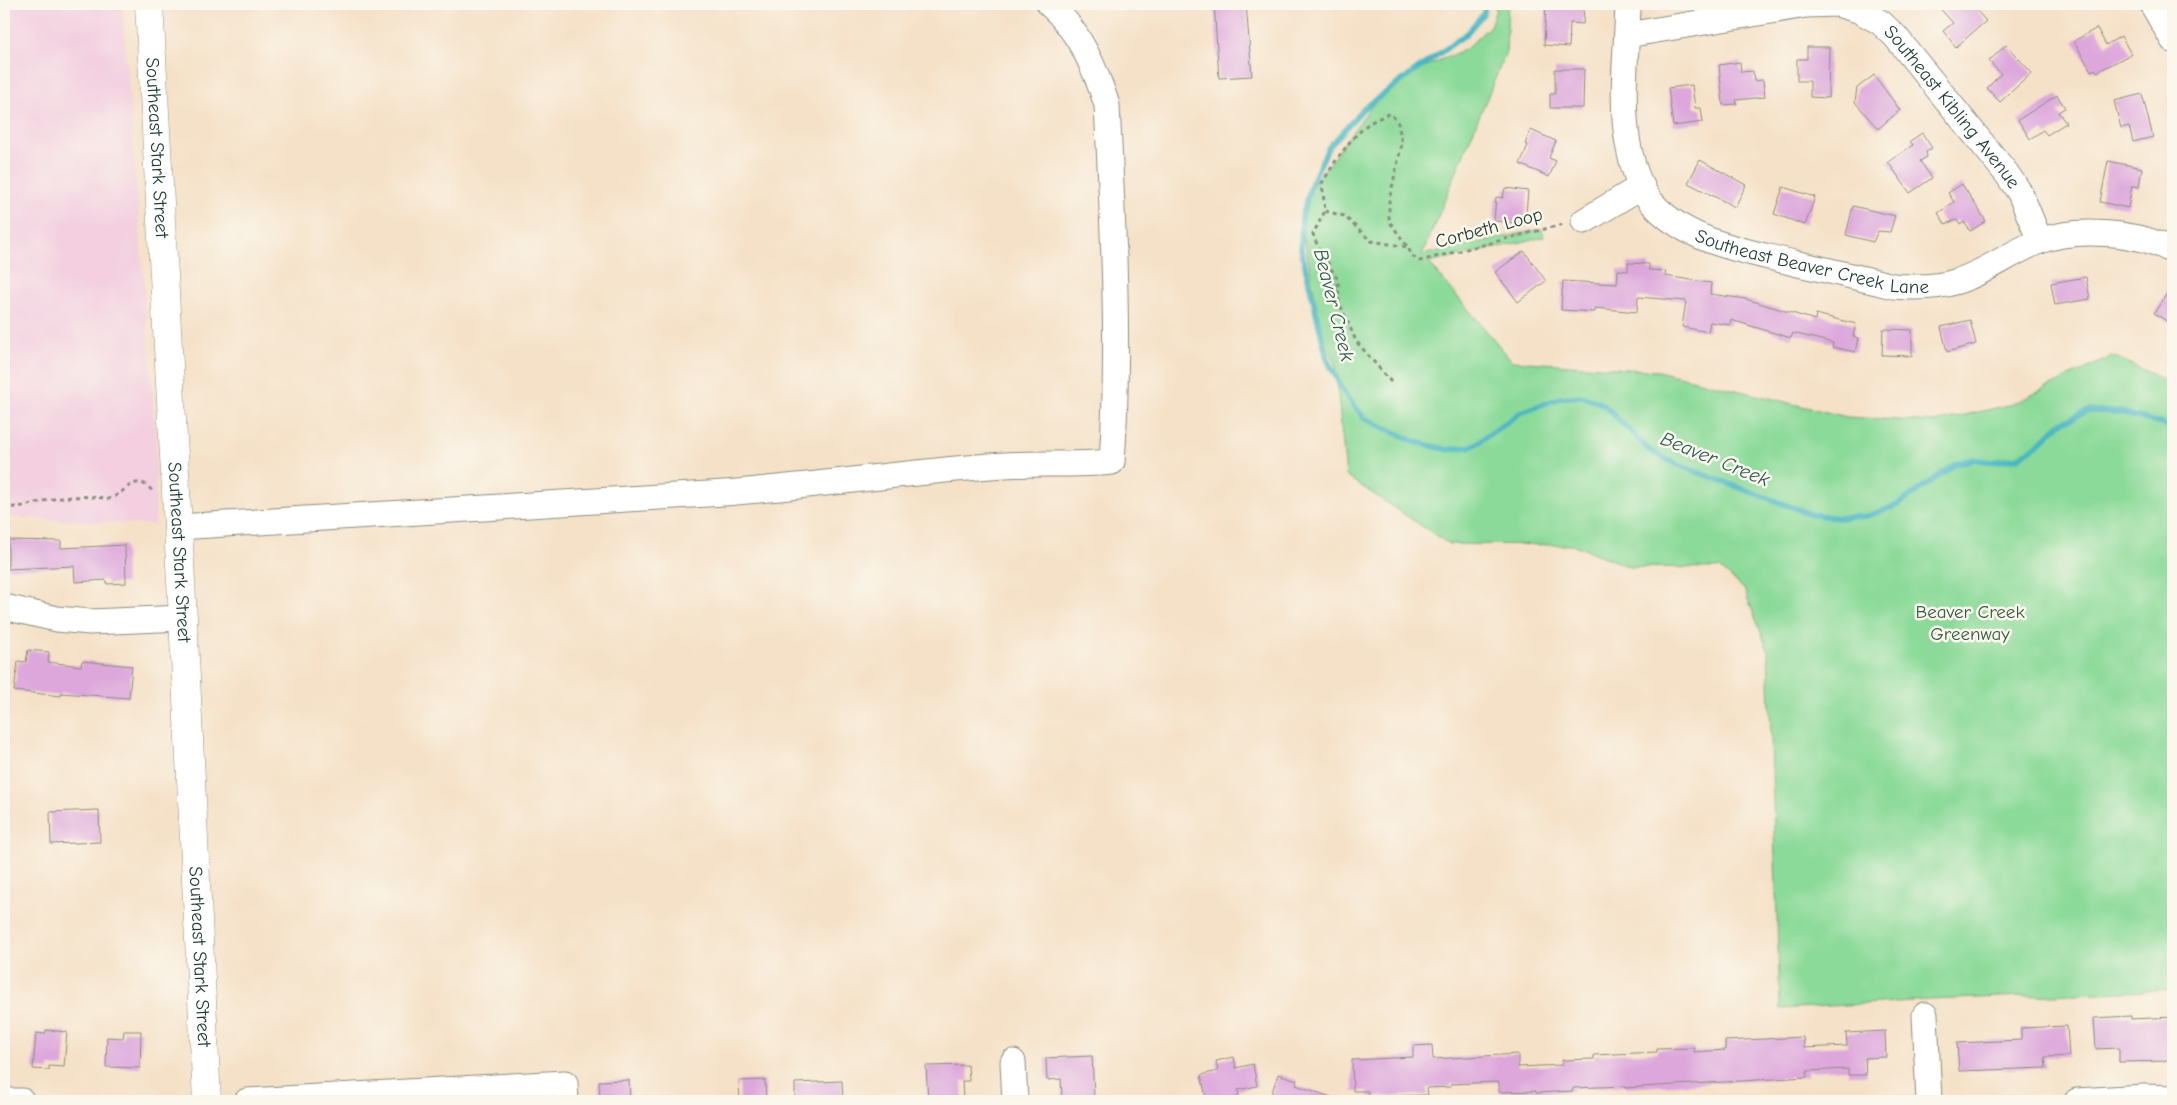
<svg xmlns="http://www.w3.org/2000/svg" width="2177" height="1105" font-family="'Comic Neue',sans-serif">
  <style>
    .built { fill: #f3cfe0 }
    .green { fill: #8bda99; stroke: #558c66 }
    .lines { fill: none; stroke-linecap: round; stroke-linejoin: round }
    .stream { stroke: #49b7c3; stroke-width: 5.5 }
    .building { fill: #dda7dc }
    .minor-casing { stroke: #8a8f7e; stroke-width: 27 }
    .major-casing { stroke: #8a8f7e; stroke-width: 29 }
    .path { stroke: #8a8f7e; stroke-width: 3; stroke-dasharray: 4 4; stroke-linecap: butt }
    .minor { stroke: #fff; stroke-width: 25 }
    .major { stroke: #fff; stroke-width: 28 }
    .labels { text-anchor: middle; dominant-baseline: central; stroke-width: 5; stroke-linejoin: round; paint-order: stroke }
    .street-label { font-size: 19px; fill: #1f3d34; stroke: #fbf7ec }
    .park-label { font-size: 19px; fill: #355c48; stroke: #fbf7ec }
    .water-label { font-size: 20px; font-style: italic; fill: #2a5c58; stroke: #fbf7ec }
  </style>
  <rect width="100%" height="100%" fill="#fbf7ec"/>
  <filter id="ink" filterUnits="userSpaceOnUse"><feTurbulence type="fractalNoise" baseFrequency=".02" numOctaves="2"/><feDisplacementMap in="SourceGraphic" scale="10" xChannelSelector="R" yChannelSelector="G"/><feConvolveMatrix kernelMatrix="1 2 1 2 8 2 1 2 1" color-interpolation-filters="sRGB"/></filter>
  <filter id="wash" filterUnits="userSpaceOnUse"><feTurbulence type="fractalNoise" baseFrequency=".0096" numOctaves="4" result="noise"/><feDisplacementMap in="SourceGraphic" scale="20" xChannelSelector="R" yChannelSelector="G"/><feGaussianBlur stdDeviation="1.12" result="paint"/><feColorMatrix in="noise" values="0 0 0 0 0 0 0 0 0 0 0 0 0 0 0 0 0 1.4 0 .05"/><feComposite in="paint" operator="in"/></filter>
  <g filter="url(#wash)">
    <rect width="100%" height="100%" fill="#f5e1c7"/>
    <!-- built -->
    <path class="built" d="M4 4H122L156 439 155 525 4 517Z"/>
    <!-- green -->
    <path class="green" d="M1495 4H1508L1506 52 1422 255 1542 229 1544 237 1429 263 1512 361 1658 371 1847 417 1934 422 2013 404 2113 356 2173 384V990L1929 1000 1780 1009 1768 650 1744 589 1720 568 1630 567 1574 545 1449 544 1346 476 1335 364 1322 336 1302 226 1311 188 1372 105 1417 70 1466 49 1490 26 1496 10Z"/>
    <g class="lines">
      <!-- stream -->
      <path class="stream" d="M1486 4 1483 14 1466 34 1363 109 1328 148 1312 182 1302 216 1301 249 1327 359 1343 391 1364 418 1416 442 1448 450 1473 446 1521 412 1560 398 1581 396 1603 404 1649 450 1678 465 1811 514 1838 518 1867 516 1898 505 1955 464 1973 459 1991 462 2018 458 2041 442 2059 424 2088 411 2120 412 2173 427"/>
    </g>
    <g id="blocks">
      <!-- building -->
      <g class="building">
        <path d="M1214 4H1246L1252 76 1219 78Z"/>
        <path d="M1546 4 1584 5 1583 24 1570 23 1569 47 1544 45Z"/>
        <path d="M1936 4H1971L1986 21 1956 47 1943 31 1953 23Z"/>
        <path d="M2097 28 2106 45 2121 36 2131 54 2097 72 2095 69 2091 71 2074 41Z"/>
        <path d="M2006 45 2032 73 2000 102 1987 88 2001 74 1989 61Z"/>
        <path d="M1807 47H1829L1828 98 1810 97V81H1797V59H1807Z"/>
        <path d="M1740 62 1741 72 1753 71 1754 81 1763 80 1765 97 1736 100 1737 104 1723 105 1719 65Z"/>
        <path d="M1555 69H1584L1583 108H1550V94H1555Z"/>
        <path d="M1874 75 1900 110 1878 129 1855 102 1857 88Z"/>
        <path d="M1692 85 1695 108H1701L1703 122 1673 126 1668 88Z"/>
        <path d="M2142 94 2153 137 2133 142 2129 126 2121 128 2114 101Z"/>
        <path d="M2057 95 2065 108 2058 112 2066 123 2047 135 2043 130 2030 139 2018 120Z"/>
        <path d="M1531 130 1556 141 1549 158 1556 161 1549 177 1520 164 1528 145 1525 144Z"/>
        <path d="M1922 133 1932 148 1926 152 1927 157 1920 161 1932 178 1910 193 1888 162 1913 145 1910 141Z"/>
        <path d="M1700 160 1746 185 1735 207 1688 183Z"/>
        <path d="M2108 161 2142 168 2139 187 2132 186 2128 208 2100 202Z"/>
        <path d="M1962 184 1986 221 1970 231 1964 222 1960 225 1957 220 1945 224 1938 213 1954 202 1948 193Z"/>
        <path d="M1783 187 1815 197 1805 225 1774 214Z"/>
        <path d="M1505 188 1528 191 1525 224 1494 221 1496 197 1503 198Z"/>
        <path d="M1853 206 1895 216 1890 232 1878 231 1873 242 1846 235Z"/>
        <path d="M1524 251 1546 281 1518 302 1495 272Z"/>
        <path d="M1628 263 1649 264V270L1666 271 1665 276 1711 283 1710 294 1746 299 1815 320 1816 314 1856 324 1853 336 1858 338 1855 352 1832 347 1833 343 1793 333 1791 338 1731 320 1730 325 1710 322 1708 332 1682 327 1686 301 1638 297 1637 312 1595 308V312L1561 310 1563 281 1617 284 1618 270 1628 271Z"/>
        <path d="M2086 277 2090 299 2055 305 2051 283Z"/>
        <path d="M2173 284V325L2154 313Z"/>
        <path d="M1970 320 1976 344 1947 352 1941 327Z"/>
        <path d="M1883 329 1912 330V356L1882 355Z"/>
        <path d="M8 540 61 541V548L125 545 126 583 107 584 106 580 75 582 74 566 8 569Z"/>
        <path d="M28 650 49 652 48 662 81 666 82 661 132 666 129 698 61 693V696L14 691 18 661 26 662Z"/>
        <path d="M99 810 100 842 51 844 50 812Z"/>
        <path d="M2131 1016V1019L2173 1017V1061L2119 1062V1048L2096 1049 2094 1018Z"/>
        <path d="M2067 1026 2069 1056 2045 1057 2046 1068 1959 1071 1957 1043 2021 1040V1028Z"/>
        <path d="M46 1030 67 1032 64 1067 49 1066V1070L33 1069 36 1033 45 1034Z"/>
        <path d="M124 1031H141L140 1068 106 1067 107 1037 123 1038Z"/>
        <path d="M1885 1031 1886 1057 1865 1058 1866 1075H1848V1069L1807 1071V1077L1642 1087 1625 1088V1086L1573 1088V1091L1536 1093V1091L1499 1092V1082L1451 1084V1087L1427 1088 1428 1095 1368 1097V1091H1353L1352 1060 1413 1057V1046L1432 1045 1433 1059 1518 1054V1067L1562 1065V1060L1594 1059V1055L1657 1052V1049L1694 1048V1052L1725 1050V1041L1803 1037 1804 1048 1847 1046 1846 1033Z"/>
        <path d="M1092 1056 1094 1097 1062 1098 1061 1079 1047 1080 1046 1058Z"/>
        <path d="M1234 1057 1236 1068 1253 1064 1257 1086 1238 1090 1239 1098 1207 1101 1201 1075 1218 1071 1216 1061Z"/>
        <path d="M968 1065 969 1081H962L963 1101H928L926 1066Z"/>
        <path d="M1278 1074 1297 1080 1296 1085 1337 1099 1336 1101H1269Z"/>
        <path d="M629 1080 630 1101H600L599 1081Z"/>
        <path d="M765 1080 766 1101H740L739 1081Z"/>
        <path d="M842 1081 843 1101H795V1083Z"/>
      </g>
    </g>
  </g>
  <g filter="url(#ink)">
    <use href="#blocks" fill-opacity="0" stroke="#8a8f7e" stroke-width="1"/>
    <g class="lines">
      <!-- minor casing -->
      <g class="minor-casing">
        <g id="minor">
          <path id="s1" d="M1628 4C1627 49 1620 99 1628 144 1632 165 1640 191 1655 206 1690 243 1747 251 1794 263 1827 270 1860 278 1893 286 1915 288 1937 288 1958 281 1987 272 2011 252 2040 241 2076 227 2140 232 2173 251"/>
          <path d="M2152 4 2173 40"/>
          <path id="s2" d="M1627 35 1806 5 1837 4 1858 10 1880 22 1895 36 2007 174 2020 193 2040 241"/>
          <path d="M1584 221 1642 186"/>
          <path d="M178 527 724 493C813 486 901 473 990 466 1030 462 1071 466 1112 462 1120 343 1113 224 1107 105 1095 68 1079 30 1049 4"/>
          <path d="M4 607 57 619 90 622 183 618"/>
          <path d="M1925 1015 1929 1101"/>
          <path d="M1013 1062 1015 1101"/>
          <path d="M4 1101H22"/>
          <path d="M247 1101 565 1083 566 1101"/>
          <path d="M2077 1101 2143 1097 2173 1098"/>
        </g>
      </g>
      <!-- major casing -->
      <g class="major-casing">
        <g id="major">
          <path id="s3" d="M149 4 183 618 207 1101"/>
        </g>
      </g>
      <!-- path -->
      <g class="path">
        <path d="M1325 211 1344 216 1371 241 1408 247 1412 256 1420 261 1564 224"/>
        <path d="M1391 382 1356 341 1339 302 1338 280 1318 247 1313 234 1325 211 1322 183 1335 162 1351 140 1369 123 1390 113 1398 123 1402 143 1389 201V221L1408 247"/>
        <path d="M4 507C20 509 37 502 53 499 67 497 82 496 96 497 100 497 104 499 107 499 123 498 135 468 153 492"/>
      </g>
      <!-- minor -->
      <use href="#minor" class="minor"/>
      <!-- major -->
      <use href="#major" class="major"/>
    </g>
  </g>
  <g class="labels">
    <!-- street labels -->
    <g class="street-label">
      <text stroke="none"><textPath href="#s2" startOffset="371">Southeast Kibling Avenue</textPath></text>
      <text stroke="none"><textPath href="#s3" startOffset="144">Southeast Stark Street</textPath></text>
      <text transform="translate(1489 228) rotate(-15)">Corbeth Loop</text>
      <text stroke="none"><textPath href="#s1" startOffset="379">Southeast Beaver Creek Lane</textPath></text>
      <text stroke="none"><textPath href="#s3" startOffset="549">Southeast Stark Street</textPath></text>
      <text stroke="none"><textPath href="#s3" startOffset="954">Southeast Stark Street</textPath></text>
    </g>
    <!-- park labels -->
    <g class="park-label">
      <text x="1970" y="612">Beaver Creek<tspan x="1970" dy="22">Greenway</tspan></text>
    </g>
    <!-- water labels -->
    <g class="water-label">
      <text transform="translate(1334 305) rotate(76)">Beaver Creek</text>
      <text transform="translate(1715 459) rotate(22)">Beaver Creek</text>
    </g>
  </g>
  <!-- margin -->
  <rect width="2177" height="1105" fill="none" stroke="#fbf7ec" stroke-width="20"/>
</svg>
